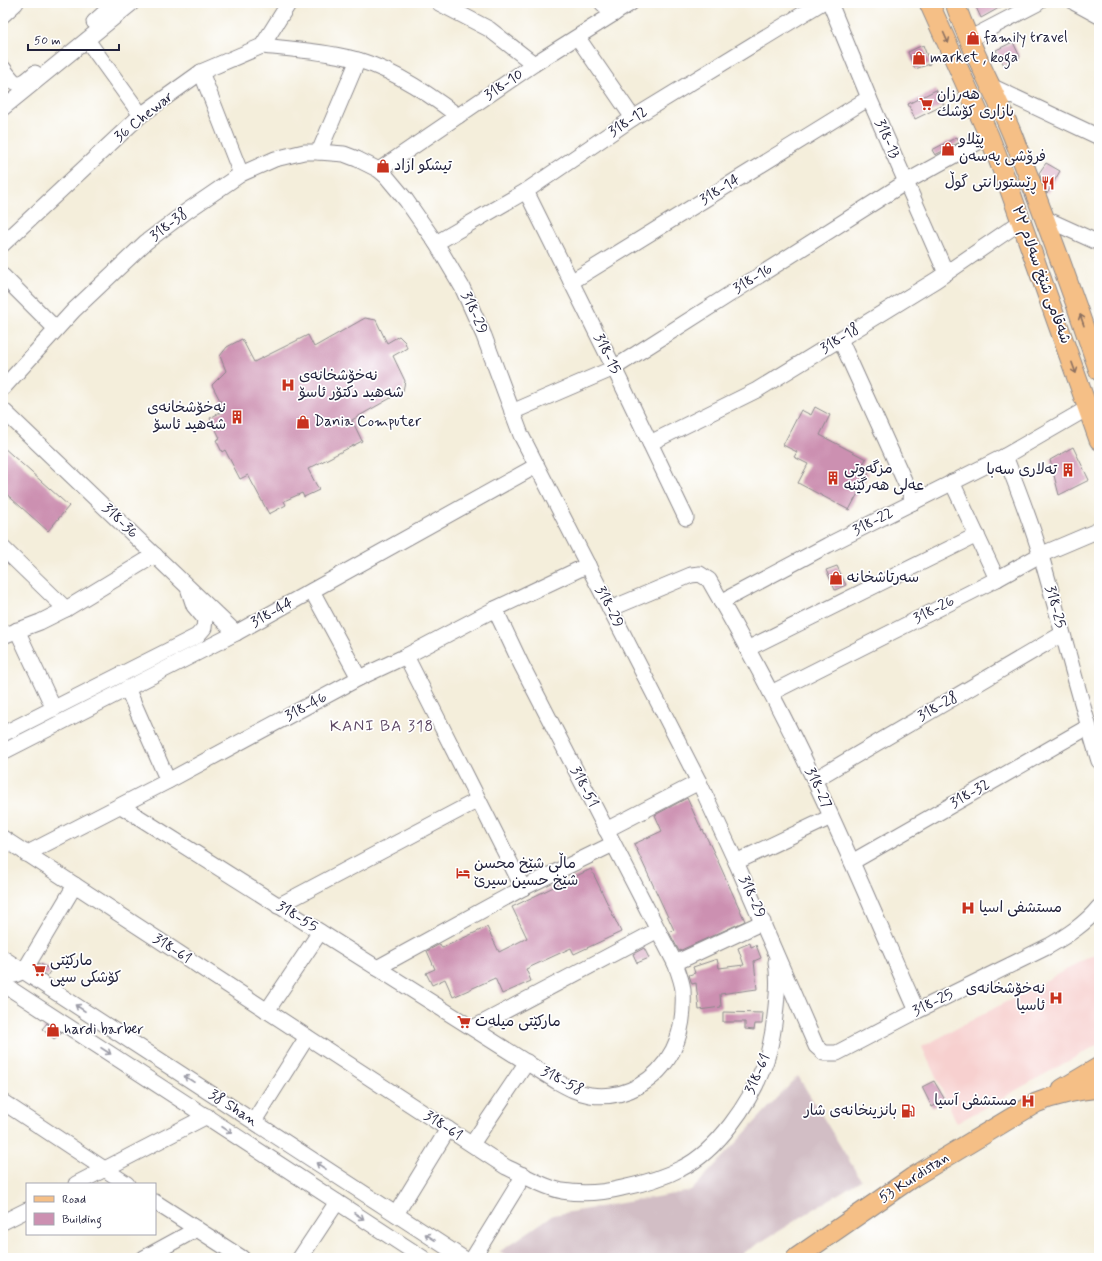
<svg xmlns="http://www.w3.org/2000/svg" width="1102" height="1261" font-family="Mynerve,'Playpen Sans Arabic',sans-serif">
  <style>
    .built { fill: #f7d0cf }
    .industrial { fill: #d2bec5 }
    .building { fill: #cc90b1 }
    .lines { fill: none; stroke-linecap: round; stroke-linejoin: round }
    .minor-casing { stroke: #8b888b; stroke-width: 17 }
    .major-casing { stroke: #8b888b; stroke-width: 21 }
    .minor { stroke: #fff; stroke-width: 15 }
    .major { stroke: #f5bf86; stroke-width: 19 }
    .oneway { stroke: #8c7060 }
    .oneway2 { stroke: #9c9ca7 }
    .labels { text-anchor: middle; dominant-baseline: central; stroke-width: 3.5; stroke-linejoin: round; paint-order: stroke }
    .poi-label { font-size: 15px; fill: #22223b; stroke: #fff; text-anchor: start }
    .street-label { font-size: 15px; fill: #22223b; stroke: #fff }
    .neighbourhood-label { font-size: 16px; letter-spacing: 1px; fill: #5e4864; stroke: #fff }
  </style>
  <rect width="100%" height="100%" fill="#fff"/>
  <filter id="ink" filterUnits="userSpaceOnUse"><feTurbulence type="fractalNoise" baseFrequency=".025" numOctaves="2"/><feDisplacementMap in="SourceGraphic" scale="8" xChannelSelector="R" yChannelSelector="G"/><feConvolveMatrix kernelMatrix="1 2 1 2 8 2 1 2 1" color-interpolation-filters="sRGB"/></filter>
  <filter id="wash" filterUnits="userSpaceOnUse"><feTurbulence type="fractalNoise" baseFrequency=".012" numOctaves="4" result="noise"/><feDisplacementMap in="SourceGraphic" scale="16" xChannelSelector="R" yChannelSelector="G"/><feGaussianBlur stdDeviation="0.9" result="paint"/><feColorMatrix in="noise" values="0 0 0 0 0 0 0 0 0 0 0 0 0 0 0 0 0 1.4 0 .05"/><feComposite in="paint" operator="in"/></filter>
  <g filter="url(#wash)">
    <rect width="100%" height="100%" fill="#f4eedb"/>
    <!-- built -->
    <path class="built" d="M1099 952V1044L957 1123 922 1047Z"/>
    <!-- industrial -->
    <path class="industrial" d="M798 1076 861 1180 735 1258H510L499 1252 553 1215 691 1191Z"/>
    <g id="blocks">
      <!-- building -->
      <g class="building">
        <path d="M974 3H1008L981 18Z"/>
        <path d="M1013 42 1020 57 1004 65 996 50Z"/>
        <path d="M923 45 930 64 915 69 908 52Z"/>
        <path d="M936 90 944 105 915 119 908 104Z"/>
        <path d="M957 137 960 142 935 155 932 150Z"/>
        <path d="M1046 163 1060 171 1047 194 1039 173Z"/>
        <path d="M365 318 376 320 387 343 399 336 405 342 407 348 393 356 405 381 403 391 352 420 362 441 308 469 319 490 304 497 302 493 284 501 286 505 269 514 248 475 240 479 225 450 222 452 216 440 220 438 210 418 225 410 212 385 226 371 220 356 227 347 242 339 254 362 308 335 314 347Z"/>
        <path d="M815 407 830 415 820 435 866 459 860 469 869 473 849 510 798 483 808 464 794 457 797 452 783 445 801 410 811 415Z"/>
        <path d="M3 447 69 506 48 531 3 491Z"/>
        <path d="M1073 447 1089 480 1059 495 1050 460Z"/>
        <path d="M837 566 846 585 835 590 826 570Z"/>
        <path d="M687 798 702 831 703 830 717 859 745 921 679 951 669 932 674 930 634 844 662 831 655 815Z"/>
        <path d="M591 869 621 932 574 954 571 948 526 969 531 981 502 994 495 978 453 997 445 979 432 985 426 973 435 969 427 951 440 944 442 948 487 927 499 952 527 938 512 907Z"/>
        <path d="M750 943 751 947 756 945 761 958 754 961 757 989 720 994 721 1007 699 1010 696 983 692 984 689 975 695 973 693 967 717 959 719 968 744 965 738 948Z"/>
        <path d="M644 948 649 958 637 963 633 954Z"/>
        <path d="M39 963 51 970 47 976 36 969Z"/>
        <path d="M723 1012 763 1013 762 1024H755L754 1030 745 1029V1022H723Z"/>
        <path d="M47 1023 62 1033 54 1039 42 1029Z"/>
        <path d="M934 1081 945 1100 932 1107 922 1087Z"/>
      </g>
    </g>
  </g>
  <g filter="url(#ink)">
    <use href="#blocks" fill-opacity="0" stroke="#8b888b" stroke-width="1"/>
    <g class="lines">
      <!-- minor casing -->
      <g class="minor-casing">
        <g id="minor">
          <path d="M439 3 489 29 534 64"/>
          <path d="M602 3 614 14"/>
          <path d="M830 3 869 98 946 273"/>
          <path d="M1075 3 1099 16"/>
          <path d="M3 15 16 3"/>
          <path d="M94 22 115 3"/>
          <path d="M578 38 633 118"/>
          <path d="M969 39 1038 3"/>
          <path d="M87 40 141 115"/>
          <path d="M262 46C291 49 322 51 350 58 387 66 428 93 458 116"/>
          <path d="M3 68C15 85 18 89 35 73"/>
          <path d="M201 72 241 174"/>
          <path d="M991 86 1099 137"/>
          <path d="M3 108 132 3"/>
          <path d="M319 152 358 60"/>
          <path d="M379 170 534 64 631 3"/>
          <path d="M526 191 614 368 686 518"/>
          <path d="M1044 218 1099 243"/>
          <path d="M436 243 526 191 633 118 821 3"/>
          <path d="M3 244 141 115 201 72 262 46 289 3"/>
          <path d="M3 276 56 329"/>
          <path d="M571 282 869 98"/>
          <path d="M840 339 914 502"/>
          <path d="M3 388 74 310 146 242 187 211 241 174 275 159 304 152H319L344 154 357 159 379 170 386 176 406 200 436 243 462 287 484 336 521 435 699 782 736 862 816 1046 824 1053H837L917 1011 1049 946C1068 935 1085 924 1099 907"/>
          <path d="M3 410 236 633"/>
          <path d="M512 412 614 368 906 182 989 136"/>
          <path d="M650 443 757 390 936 280 1022 221"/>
          <path d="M1005 456C1018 489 1031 522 1041 556 1061 624 1078 693 1099 761"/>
          <path d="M952 482 997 579"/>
          <path d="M3 548 66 609"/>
          <path d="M312 591 359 678"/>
          <path d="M721 602 828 545 1005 456 1088 408"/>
          <path d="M495 609 521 664 675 963"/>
          <path d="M610 609 691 575 700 574 709 580C744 641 778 704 808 767 847 847 881 930 917 1011"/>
          <path d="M17 630 54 709"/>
          <path d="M3 636 40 622 66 609 155 555"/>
          <path d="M747 649 977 535"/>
          <path d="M406 656 523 888"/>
          <path d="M127 688 168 781"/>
          <path d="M771 693 997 579 1040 555 1099 530"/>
          <path d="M3 734 197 636 204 628 205 619 194 606 189 591"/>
          <path d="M3 752 236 633 536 466"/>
          <path d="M814 780 1062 634"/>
          <path d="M121 806 556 1081C567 1087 577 1093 590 1095 625 1100 657 1081 673 1050 682 1032 684 1009 683 990 682 981 678 971 675 963L763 922"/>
          <path d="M606 830 699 782"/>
          <path d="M3 838 506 1167C524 1175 542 1187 562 1191 581 1194 602 1193 622 1188 642 1184 663 1178 682 1168 717 1151 750 1103 764 1066 770 1051 773 1033 775 1016 777 998 779 980 776 962"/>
          <path d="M26 854 168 781 359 678 406 656 495 609 588 565"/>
          <path d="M736 862 831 817"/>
          <path d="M852 862 1088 727"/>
          <path d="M278 906 478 800"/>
          <path d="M3 958 463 1258"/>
          <path d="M377 968 523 888 613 844"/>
          <path d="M15 975 24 971 75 885"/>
          <path d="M3 984 423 1258"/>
          <path d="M267 1011 320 932"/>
          <path d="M473 1028 658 930"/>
          <path d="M3 1102 127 1184"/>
          <path d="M254 1121 307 1037"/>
          <path d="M472 1144 527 1062"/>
          <path d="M76 1184 207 1116"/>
          <path d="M155 1202 242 1258"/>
          <path d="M396 1214 448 1129"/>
          <path d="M3 1222 27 1210"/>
          <path d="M144 1258 197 1229"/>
          <path d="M300 1258 337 1202"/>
          <path d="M473 1258 524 1175"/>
        </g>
      </g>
      <!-- major casing -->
      <g class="major-casing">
        <g id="major">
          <path d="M929 3 989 136 1007 182 1099 440"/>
          <path d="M955 3C970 48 994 90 1012 134 1043 212 1072 291 1099 371"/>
          <path d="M1062 1089 1099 1067"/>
          <path d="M796 1258 913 1177 1036 1103C1058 1094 1076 1090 1099 1088"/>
        </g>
      </g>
      <!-- minor -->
      <use href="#minor" class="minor"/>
      <!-- major -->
      <use href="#major" class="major"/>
    </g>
    <!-- one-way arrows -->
    <defs><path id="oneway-shaft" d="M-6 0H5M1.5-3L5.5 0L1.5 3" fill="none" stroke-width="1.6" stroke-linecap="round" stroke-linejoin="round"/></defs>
    <g class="oneway">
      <use href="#oneway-shaft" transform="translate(946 38) rotate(66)"/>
      <use href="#oneway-shaft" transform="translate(1082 320) rotate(-109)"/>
      <use href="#oneway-shaft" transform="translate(1074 368) rotate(70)"/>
    </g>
    <g class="oneway2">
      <use href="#oneway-shaft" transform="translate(80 1008) rotate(-147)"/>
      <use href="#oneway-shaft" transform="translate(106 1051) rotate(33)"/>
      <use href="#oneway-shaft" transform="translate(189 1079) rotate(-147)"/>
      <use href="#oneway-shaft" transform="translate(227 1130) rotate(33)"/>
      <use href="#oneway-shaft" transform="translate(321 1166) rotate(-147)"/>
      <use href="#oneway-shaft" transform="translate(359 1216) rotate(33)"/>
      <use href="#oneway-shaft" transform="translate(430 1237) rotate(-147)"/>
    </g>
  </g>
  <!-- icons -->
  <defs>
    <g id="shop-bare" transform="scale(1.08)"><path d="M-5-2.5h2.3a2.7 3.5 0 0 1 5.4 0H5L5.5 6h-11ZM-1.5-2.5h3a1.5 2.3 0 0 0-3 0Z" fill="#c8321e" stroke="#fff" stroke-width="2.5" paint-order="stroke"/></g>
    <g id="supermarket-bare" transform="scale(1.08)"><path d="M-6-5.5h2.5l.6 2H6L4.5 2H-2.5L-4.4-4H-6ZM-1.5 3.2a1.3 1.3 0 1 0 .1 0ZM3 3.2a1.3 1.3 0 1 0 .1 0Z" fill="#c8321e" stroke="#fff" stroke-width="2.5" paint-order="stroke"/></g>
    <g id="restaurant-bare" transform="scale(1.08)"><path d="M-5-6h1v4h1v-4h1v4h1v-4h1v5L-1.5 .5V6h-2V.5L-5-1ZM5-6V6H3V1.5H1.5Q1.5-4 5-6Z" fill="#c8321e" stroke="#fff" stroke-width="2.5" paint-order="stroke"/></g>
    <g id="hospital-bare" transform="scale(1.08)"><path d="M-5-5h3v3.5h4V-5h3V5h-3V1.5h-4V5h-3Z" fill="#c8321e" stroke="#fff" stroke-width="2.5" paint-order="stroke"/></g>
    <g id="building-bare" transform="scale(1.08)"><path d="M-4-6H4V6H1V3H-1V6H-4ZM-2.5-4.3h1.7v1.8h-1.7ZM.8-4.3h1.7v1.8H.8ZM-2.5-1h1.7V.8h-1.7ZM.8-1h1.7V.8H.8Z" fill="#c8321e" stroke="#fff" stroke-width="2.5" paint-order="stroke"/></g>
    <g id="hotel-bare" transform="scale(1.08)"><path d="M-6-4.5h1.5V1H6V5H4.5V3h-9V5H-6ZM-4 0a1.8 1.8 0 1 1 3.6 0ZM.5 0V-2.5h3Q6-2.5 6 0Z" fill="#c8321e" stroke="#fff" stroke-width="2.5" paint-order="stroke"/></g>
    <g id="fuel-bare" transform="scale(1.08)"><path d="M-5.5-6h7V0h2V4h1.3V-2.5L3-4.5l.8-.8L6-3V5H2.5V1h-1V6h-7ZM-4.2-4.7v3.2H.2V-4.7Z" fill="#c8321e" stroke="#fff" stroke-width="2.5" paint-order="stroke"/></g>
  </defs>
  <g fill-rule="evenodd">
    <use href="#shop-bare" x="973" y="38"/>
    <use href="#shop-bare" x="919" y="58"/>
    <use href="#supermarket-bare" x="926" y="104"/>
    <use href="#shop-bare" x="948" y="149"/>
    <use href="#shop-bare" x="383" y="166"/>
    <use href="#restaurant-bare" x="1048" y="183"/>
    <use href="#hospital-bare" x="288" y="385"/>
    <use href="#building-bare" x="237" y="417"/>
    <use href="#shop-bare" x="303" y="422"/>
    <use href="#building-bare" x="1068" y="470"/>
    <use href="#building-bare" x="833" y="478"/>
    <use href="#shop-bare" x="836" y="578"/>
    <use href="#hotel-bare" x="463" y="873"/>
    <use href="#hospital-bare" x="968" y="908"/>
    <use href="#supermarket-bare" x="39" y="970"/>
    <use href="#hospital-bare" x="1056" y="998"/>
    <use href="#supermarket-bare" x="464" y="1022"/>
    <use href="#shop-bare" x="53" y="1030"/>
    <use href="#hospital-bare" x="1028" y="1101"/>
    <use href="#fuel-bare" x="908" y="1111"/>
  </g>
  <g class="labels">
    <!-- poi labels -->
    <g class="poi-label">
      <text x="984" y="38">family travel</text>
      <text x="930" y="58">market , koga</text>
      <text x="937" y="95">هەرزان<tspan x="937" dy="17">بازاری کۆشك</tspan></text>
      <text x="959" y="140">پێلاو<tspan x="959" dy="17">فرۆشی پەسەن</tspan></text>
      <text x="394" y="166">تيشكو ازاد</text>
      <text x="1037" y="183" text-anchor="end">ڕێستورانتی گوڵ</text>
      <text x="299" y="376">نەخۆشخانەی<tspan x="299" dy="17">شەهید دکتۆر ئاسۆ</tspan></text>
      <text x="226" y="408" text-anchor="end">نەخۆشخانەی<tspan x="226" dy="17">شەهید ئاسۆ</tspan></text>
      <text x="314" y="422">Dania Computer</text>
      <text x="844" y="469">مزگەوتی<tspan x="844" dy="17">عەلی هەرگێنە</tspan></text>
      <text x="1057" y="470" text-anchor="end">تەلاری سەبا</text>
      <text x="847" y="578">سەرتاشخانە</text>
      <text x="474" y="864">ماڵی شێخ محسن<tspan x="474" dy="17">شێخ حسین سیرێ</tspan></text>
      <text x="979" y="908">مستشفى اسيا</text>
      <text x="50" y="961">مارکێتی<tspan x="50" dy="17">کۆشکی سپی</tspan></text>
      <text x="1045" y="989" text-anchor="end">نه‌خۆشخانه‌ى<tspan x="1045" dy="17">ئاسیا</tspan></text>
      <text x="475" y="1022">مارکێتی میلەت</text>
      <text x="64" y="1030">hardi barber</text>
      <text x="1017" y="1101" text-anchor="end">مستشفى آسيا</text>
      <text x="897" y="1111" text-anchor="end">بانزینخانەی شار</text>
    </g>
    <!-- street labels -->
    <g class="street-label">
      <text transform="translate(504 85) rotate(-34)">318-10</text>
      <text transform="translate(144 117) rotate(-39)">36 Chewar</text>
      <text transform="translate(628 122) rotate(-33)">318-12</text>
      <text transform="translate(887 139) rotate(66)">318-13</text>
      <text transform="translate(720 190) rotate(-32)">318-14</text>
      <text transform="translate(169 225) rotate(-38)">318-38</text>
      <text transform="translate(1041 275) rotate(70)">شەقامی شێخ سەلام ٣٣</text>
      <text transform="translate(753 279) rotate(-32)">318-16</text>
      <text transform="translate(474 313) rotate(66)">318-29</text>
      <text transform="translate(840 339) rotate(-32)">318-18</text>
      <text transform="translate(607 354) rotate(64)">318-15</text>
      <text transform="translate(120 521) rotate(44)">318-36</text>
      <text transform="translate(873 522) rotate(-27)">318-22</text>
      <text transform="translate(609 607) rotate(63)">318-29</text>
      <text transform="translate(1055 607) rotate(75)">318-25</text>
      <text transform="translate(934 610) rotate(-27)">318-26</text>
      <text transform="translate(272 613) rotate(-29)">318-44</text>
      <text transform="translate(306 707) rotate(-28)">318-46</text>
      <text transform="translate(938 707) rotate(-30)">318-28</text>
      <text transform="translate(584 787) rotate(63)">318-51</text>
      <text transform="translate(818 788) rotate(65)">318-27</text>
      <text transform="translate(970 794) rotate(-30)">318-32</text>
      <text transform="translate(752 897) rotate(66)">318-29</text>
      <text transform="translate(297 917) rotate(32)">318-55</text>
      <text transform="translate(172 949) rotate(33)">318-61</text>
      <text transform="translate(933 1003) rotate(-26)">318-25</text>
      <text transform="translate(758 1074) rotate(-66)">318-61</text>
      <text transform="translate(562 1081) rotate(28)">318-58</text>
      <text transform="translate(233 1108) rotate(33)">38 Shan</text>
      <text transform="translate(443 1126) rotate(33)">318-61</text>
      <text transform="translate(914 1178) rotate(-33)">53 Kurdistan</text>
    </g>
    <!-- neighbourhood labels -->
    <g class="neighbourhood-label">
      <text x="382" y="726">KANI BA 318</text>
    </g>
  </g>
  <!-- margin -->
  <rect width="1102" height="1261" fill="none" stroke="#fff" stroke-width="16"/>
  <!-- legend -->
  <rect x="26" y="1183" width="130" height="52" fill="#ffffff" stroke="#a7a7b1"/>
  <rect x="34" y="1196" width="20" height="6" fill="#f5bf86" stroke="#a7a7b1"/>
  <text x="62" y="1203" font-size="12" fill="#22223b">Road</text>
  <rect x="34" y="1213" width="20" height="12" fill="#cc90b1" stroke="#a7a7b1"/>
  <text x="62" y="1223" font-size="12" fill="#22223b">Building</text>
  <!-- scale -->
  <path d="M28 44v6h91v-6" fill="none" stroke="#22223b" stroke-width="2"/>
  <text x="34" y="44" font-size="12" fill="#22223b" stroke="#ffffff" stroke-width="3" paint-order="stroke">50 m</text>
</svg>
